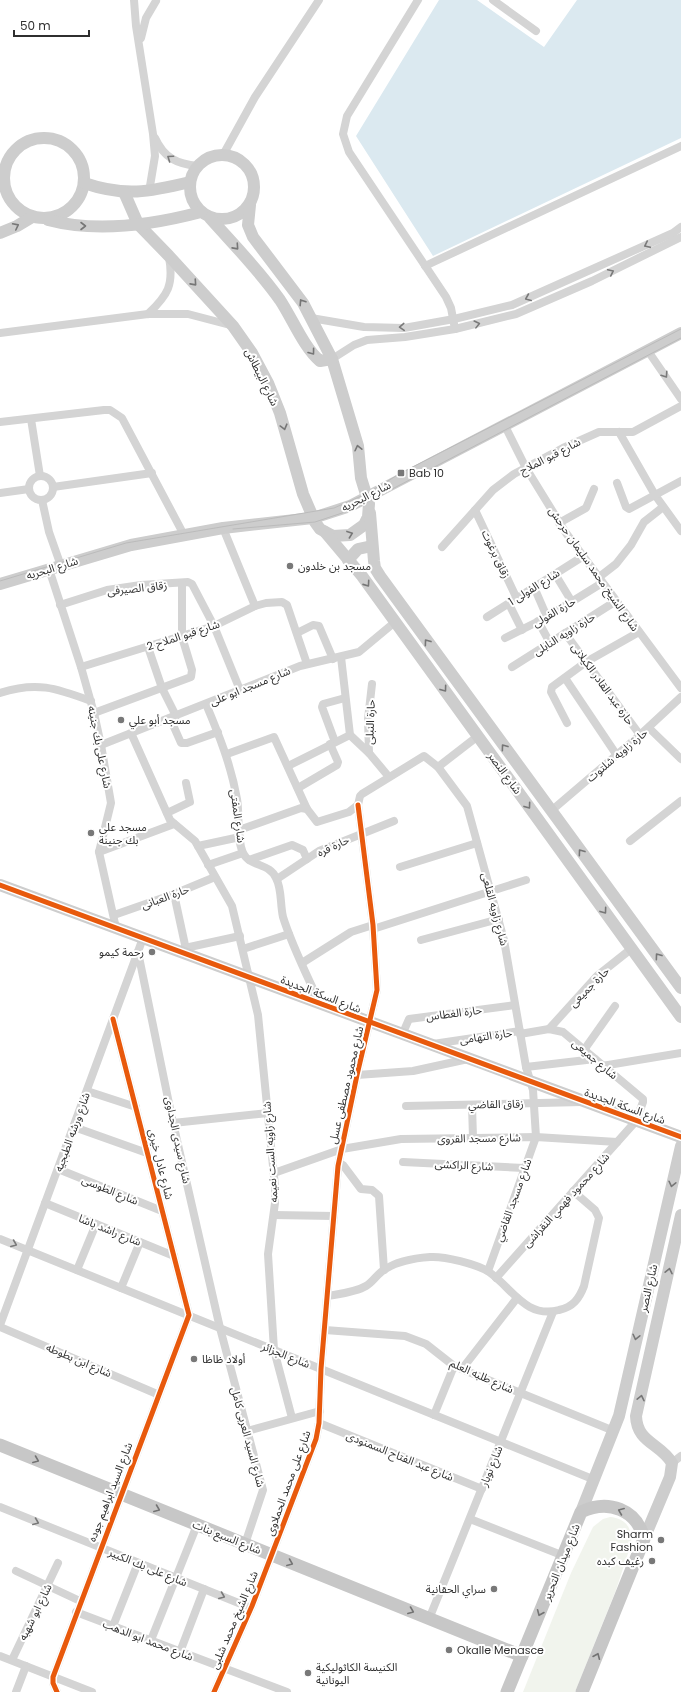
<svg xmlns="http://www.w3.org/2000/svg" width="681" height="1692" font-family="Poppins,'Noto Sans Arabic',sans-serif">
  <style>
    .green { fill: #f1f4ed }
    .water { fill: #dbe9f0 }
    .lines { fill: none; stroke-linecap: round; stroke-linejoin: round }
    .street { stroke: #d4d4d4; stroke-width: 8 }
    .secondary { stroke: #cdcdcd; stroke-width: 12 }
    .primary { stroke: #c7c7c7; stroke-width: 13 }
    .tram { stroke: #bbb; stroke-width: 1 }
    .cycleway-casing { stroke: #fff; stroke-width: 8 }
    .cycleway { stroke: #e8590c; stroke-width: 5 }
    .oneway { stroke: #797979 }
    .oneway2 { stroke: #767676 }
    .oneway3 { stroke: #737373 }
    .poi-dot { fill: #787878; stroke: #fff; stroke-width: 1.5 }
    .labels { text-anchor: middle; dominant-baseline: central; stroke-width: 4; stroke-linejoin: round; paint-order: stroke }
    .street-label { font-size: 11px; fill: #2f2f2f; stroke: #fff }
    .poi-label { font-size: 11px; fill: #2f2f2f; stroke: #fff; text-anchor: start }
  </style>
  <rect width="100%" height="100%" fill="#fff"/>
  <!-- green -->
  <path class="green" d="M610 1517C625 1518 633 1528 631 1544L616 1590 575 1692H523L571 1573 593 1527 603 1519Z"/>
  <!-- water -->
  <path class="water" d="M439 0H477L544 47 577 0H681V138L433 256 356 136Z"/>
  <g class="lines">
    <!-- street -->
    <g class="street">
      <path d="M134 0 136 26 153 134 155 156 149 192"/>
      <path d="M418 0 347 116 343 134 349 152 446 297 451 308 455 329"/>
      <path d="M493 0 536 31"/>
      <path d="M141 38 146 18 156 1"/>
      <path d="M155 138C164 158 177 164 198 166"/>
      <path d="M223 155 255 97 319 0"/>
      <path d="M425 266 681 146"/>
      <path d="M148 314C168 295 174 285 169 257"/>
      <path d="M311 318 364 327 404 328 454 319 512 305 673 233 681 227"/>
      <path d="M0 333 148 314H188L230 325"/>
      <path d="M648 351 681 399"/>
      <path d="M332 359 354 345 367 340 405 337 455 329 516 314 592 281 681 237"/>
      <path d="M31 419 40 476"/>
      <path d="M0 422 104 410H110L122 418 184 535"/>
      <path d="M504 424 526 468 566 533 681 688"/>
      <path d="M619 432 655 495 681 531"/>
      <circle cx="41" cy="488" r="12"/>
      <path d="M617 483 626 507 629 509 681 481"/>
      <path d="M53 487 152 473"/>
      <path d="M0 493 29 489"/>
      <path d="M42 500 49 532 61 566"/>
      <path d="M475 510 517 599"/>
      <path d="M559 523 586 508 594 489"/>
      <path d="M223 528 255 606"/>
      <path d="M442 547 493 490 514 474 563 448 599 432H633L681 406"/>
      <path d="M49 569 81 667 94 713 101 745 111 803 99 852 116 928"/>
      <path d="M555 574 572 602"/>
      <path d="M598 578 616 564 631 545 644 522 663 507"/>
      <path d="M534 587 547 617"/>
      <path d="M509 604 522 630"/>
      <path d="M60 605 107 590 141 585 188 582 192 584 214 626 240 690"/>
      <path d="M487 617 582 557"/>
      <path d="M538 621 550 643"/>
      <path d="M297 633 313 625 319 626 333 659"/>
      <path d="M565 633 640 735"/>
      <path d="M505 638 547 617 602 583"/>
      <path d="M148 647 162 688 176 716"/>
      <path d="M341 657 350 735 369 753"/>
      <path d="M81 667 214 626 255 606 266 603 282 602 287 605 307 664"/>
      <path d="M512 667 616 601"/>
      <path d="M565 678 616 754"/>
      <path d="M372 684 368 719 369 753 389 777"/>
      <path d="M0 693C36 681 56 688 91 701"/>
      <path d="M206 704C219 735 231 765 237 799 240 816 236 837 243 853 250 867 270 863 276 878 282 889 280 904 283 917 292 946 307 975 320 1004"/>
      <path d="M94 713 191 677 192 670 182 637V583"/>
      <path d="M170 718 181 743H187L218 732"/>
      <path d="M567 723 551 692 552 687 586 662 639 632"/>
      <path d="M649 728 681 759"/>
      <path d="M131 733 170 820 195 841 232 906 258 1015 275 1186V1203L268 1254 274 1350 292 1418"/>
      <path d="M335 742 322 707 323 704 345 698"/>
      <path d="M101 745 300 666 359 652 395 622"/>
      <path d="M227 754 274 737 307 809"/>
      <path d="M288 766 350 735"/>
      <path d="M438 767 478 736"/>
      <path d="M298 788 337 765 338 762 330 744"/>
      <path d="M551 811 640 735 681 697"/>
      <path d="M167 813 190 802 186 783"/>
      <path d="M239 830 301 808 307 809 317 822 349 812 358 805 360 796 362 794 424 756 438 767 467 806 504 940 526 1067 533 1090 536 1137 488 1271"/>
      <path d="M630 841 681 801"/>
      <path d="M198 846 240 837"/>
      <path d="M99 852 174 824"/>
      <path d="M249 860 292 845 303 850 307 859"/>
      <path d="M208 865 243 853"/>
      <path d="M400 867 477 843"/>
      <path d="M277 879 319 851 394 821"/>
      <path d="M174 894 187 954"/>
      <path d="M114 915 174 894 215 877"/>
      <path d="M373 929 526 880"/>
      <path d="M421 940 499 919"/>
      <path d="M185 948 240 936"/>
      <path d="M243 949 289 934"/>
      <path d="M138 952 173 1123 220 1328 263 1490 245 1544"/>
      <path d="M302 963 351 932 373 925"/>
      <path d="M549 1029 597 976 631 949"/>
      <path d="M402 1035 409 1019 515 1005"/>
      <path d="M433 1044 520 1031"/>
      <path d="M584 1050 615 1006"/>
      <path d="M602 1066 681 1053"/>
      <path d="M526 1067 595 1059"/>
      <path d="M357 1075 413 1071 468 1059"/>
      <path d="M87 1091 136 1107"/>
      <path d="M472 1105 473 1138"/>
      <path d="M406 1106 582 1102"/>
      <path d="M173 1123 268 1113"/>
      <path d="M74 1127 147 1153"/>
      <path d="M403 1162 524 1168"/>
      <path d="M339 1163 343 1165 361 1189 372 1190 379 1196 384 1270"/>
      <path d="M58 1169 162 1211"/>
      <path d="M274 1173 342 1149 401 1139 536 1137 617 1142"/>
      <path d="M45 1203 174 1256"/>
      <path d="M274 1215 334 1216"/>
      <path d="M0 1239 595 1480"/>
      <path d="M77 1270 96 1224"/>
      <path d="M496 1278 636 1121 643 1102V1099L563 1032 549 1029 520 1034"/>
      <path d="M121 1288 140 1242"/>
      <path d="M328 1296C339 1294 356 1292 366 1286 373 1282 377 1274 384 1270 397 1261 415 1258 430 1257 444 1256 477 1264 489 1272 512 1288 526 1319 559 1310 573 1307 579 1299 584 1286L599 1218 595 1210 573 1191"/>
      <path d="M0 1325 143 938"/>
      <path d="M0 1327 157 1394"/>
      <path d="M325 1330 405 1336 426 1344 454 1366 614 1431"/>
      <path d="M462 1369 517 1298"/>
      <path d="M434 1415 454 1366"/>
      <path d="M319 1423 482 1489"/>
      <path d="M247 1431 320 1411"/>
      <path d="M672 1463 681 1456"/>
      <path d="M0 1507 251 1608"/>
      <path d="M470 1519 564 1556"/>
      <path d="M16 1571 80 1601"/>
      <path d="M76 1612 287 1692"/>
      <path d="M429 1619 553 1312"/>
      <path d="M113 1626 138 1563"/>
      <path d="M151 1640 197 1525"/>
      <path d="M180 1652 204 1589"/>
      <path d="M0 1656 92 1692"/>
      <path d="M12 1660 58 1563"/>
      <path d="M16 1692 26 1666"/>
      <path d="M57 1692 53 1683V1677L189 1315 113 1019"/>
      <path d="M214 1692 252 1606 316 1439 319 1423 321 1369 338 1166 357 1075 377 990 373 925 358 805"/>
    </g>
    <!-- secondary -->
    <g class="secondary">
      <circle cx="44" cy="178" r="40"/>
      <circle cx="222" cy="187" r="32"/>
      <path d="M84 183C125 197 149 192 190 182"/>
      <path d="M124 192 138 224 169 256 233 326 252 353 268 383 280 413 303 494 315 522 320 529 333 536 350 535 364 525 368 517 369 504 361 478 358 446 332 359 303 303 253 237 248 225 250 205"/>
      <path d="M210 218C234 245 259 270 280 300 292 318 304 348 320 361L332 359"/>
      <path d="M48 220C97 233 152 225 201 212"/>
      <path d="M0 233 17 226 32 217"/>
      <path d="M370 513 374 561 375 568 380 576 681 988"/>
      <path d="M325 532 362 576 681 1017"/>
      <path d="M348 560 358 549 372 546"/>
      <path d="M0 584 131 545 223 528 313 518 350 506 681 333"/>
      <path d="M0 885 681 1137"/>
      <path d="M581 1512 619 1416 681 1146"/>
      <path d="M644 1539 670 1477 672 1463C660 1443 637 1443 636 1416L681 1215"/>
    </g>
    <!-- primary -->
    <g class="primary">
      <path d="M0 1445 522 1656"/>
      <path d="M507 1692 581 1512C608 1499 637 1509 644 1539L582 1692"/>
    </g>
    <!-- tram -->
    <g class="tram">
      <path d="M233 529 315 522 354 509 681 338"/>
      <path d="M0 581 126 543 334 508 366 494 401 473 681 329"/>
    </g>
    <!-- cycleway casing -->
    <g class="cycleway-casing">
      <g id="cycleway">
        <path d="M0 885 681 1137"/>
        <path d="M57 1692 53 1683V1677L189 1315 113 1019"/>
        <path d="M214 1692 252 1606 316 1439 319 1423 321 1369 338 1166 357 1075 377 990 373 925 358 805"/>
      </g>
    </g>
    <!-- cycleway -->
    <use href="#cycleway" class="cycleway"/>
  </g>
  <!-- one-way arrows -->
  <defs><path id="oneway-chevron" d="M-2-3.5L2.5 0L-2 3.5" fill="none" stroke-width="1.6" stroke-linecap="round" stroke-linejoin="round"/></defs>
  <g class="oneway">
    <use href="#oneway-chevron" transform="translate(170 158) rotate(-145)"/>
    <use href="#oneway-chevron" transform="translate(647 245) rotate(155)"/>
    <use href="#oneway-chevron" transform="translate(611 272) rotate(-25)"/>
    <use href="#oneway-chevron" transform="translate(528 298) rotate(157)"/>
    <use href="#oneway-chevron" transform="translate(477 324) rotate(-14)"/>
    <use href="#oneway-chevron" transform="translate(402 327) rotate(177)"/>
    <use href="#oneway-chevron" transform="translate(665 375) rotate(56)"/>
    <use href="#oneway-chevron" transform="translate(14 1244) rotate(22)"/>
    <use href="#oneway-chevron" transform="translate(36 1522) rotate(22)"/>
    <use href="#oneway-chevron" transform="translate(222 1596) rotate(22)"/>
  </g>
  <g class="oneway2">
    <use href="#oneway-chevron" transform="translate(16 226) rotate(-27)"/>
    <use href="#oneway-chevron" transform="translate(83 226)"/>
    <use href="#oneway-chevron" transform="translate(236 247) rotate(48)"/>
    <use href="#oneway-chevron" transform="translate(194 283) rotate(48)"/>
    <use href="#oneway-chevron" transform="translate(302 302) rotate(-123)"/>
    <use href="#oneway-chevron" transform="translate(312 352) rotate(53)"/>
    <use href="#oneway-chevron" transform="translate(284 427) rotate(75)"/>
    <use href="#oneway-chevron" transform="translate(358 448) rotate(-103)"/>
    <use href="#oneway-chevron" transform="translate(350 534) rotate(-20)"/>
    <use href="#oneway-chevron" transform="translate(367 584) rotate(55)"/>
    <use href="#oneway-chevron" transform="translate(427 642) rotate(-126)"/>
    <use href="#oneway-chevron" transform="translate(444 689) rotate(54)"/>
    <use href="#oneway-chevron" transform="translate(504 747) rotate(-126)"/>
    <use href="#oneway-chevron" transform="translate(528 806) rotate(54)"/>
    <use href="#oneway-chevron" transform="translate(581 852) rotate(-126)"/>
    <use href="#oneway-chevron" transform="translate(604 911) rotate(54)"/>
    <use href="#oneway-chevron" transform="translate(658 956) rotate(-126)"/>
    <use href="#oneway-chevron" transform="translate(672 1184) rotate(103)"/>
    <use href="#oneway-chevron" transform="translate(669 1271) rotate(-78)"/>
    <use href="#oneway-chevron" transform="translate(636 1337) rotate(103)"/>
    <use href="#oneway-chevron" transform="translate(641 1398) rotate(-78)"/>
  </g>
  <g class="oneway3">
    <use href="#oneway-chevron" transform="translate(36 1460) rotate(22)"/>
    <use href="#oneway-chevron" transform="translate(157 1509) rotate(22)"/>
    <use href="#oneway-chevron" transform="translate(621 1511) rotate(-158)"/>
    <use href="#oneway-chevron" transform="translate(290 1563) rotate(22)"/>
    <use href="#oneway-chevron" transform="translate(411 1611) rotate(22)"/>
    <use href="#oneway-chevron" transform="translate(540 1613) rotate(113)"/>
    <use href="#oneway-chevron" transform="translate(597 1656) rotate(-67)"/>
  </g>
  <!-- markers -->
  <g class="poi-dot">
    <rect x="397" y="469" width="8" height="8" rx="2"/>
    <circle cx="290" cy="566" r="4"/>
    <circle cx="121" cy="720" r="4"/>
    <circle cx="91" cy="833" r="4"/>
    <circle cx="152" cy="952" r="4"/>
    <circle cx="194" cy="1359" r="4"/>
    <circle cx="661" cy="1540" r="4"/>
    <circle cx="652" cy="1561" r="4"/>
    <circle cx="494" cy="1589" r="4"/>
    <circle cx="449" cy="1650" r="4"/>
    <circle cx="308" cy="1673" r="4"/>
  </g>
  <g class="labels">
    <!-- street labels -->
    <g class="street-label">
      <text transform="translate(262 377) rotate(64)">شارع البيطاش</text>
      <text transform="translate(550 456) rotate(-27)">شارع قبو الملاح</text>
      <text transform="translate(366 496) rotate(-27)">شارع البحريه</text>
      <text transform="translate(496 554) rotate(65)">زقاق برغوت</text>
      <text transform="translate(52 568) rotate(-17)">شارع البحريه</text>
      <text transform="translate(594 569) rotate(55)">شارع الشيخ محمد سليمان حرحش</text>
      <text transform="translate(534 587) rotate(-32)">شارع الفولى 1</text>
      <text transform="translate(137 588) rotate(-6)">زقاق الصيرفى</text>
      <text transform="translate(554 612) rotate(-30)">حارة الفولى</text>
      <text transform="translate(564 634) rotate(-32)">حارة زاويه النابلى</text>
      <text transform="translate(183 635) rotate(-18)">شارع قبو الملاح 2</text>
      <text transform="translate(603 684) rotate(54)">حارة عبد القادر الكيلانى</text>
      <text transform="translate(250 686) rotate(-22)">شارع مسجد ابو على</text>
      <text transform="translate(370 722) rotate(-88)">حارة النبلى</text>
      <text transform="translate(100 747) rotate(79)">شارع على بك جنينه</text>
      <text transform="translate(617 755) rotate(-40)">حارة زاويه شلتوت</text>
      <text transform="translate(505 773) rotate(54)">شارع النصر</text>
      <text transform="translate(238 816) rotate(82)">شارع المفتى</text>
      <text transform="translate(333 846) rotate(-25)">حارة قره</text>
      <text transform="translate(165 897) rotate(-20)">حارة العبانى</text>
      <text transform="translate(495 909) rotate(75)">شارع زاويه القلعى</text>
      <text transform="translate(589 987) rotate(-45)">حارة جميعى</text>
      <text transform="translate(321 994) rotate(21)">شارع السكة الجديدة</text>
      <text transform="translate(454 1013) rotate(-7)">حارة الغطاس</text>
      <text transform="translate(486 1036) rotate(-8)">حارة التهامى</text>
      <text transform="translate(595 1059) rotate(40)">شارع جميعى</text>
      <text transform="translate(346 1085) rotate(-77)">شارع محمود مصطفى عسل</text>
      <text transform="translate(496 1104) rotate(-1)">زقاق القاضي</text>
      <text transform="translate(625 1106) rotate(20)">شارع السكة الجديدة</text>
      <text transform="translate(72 1132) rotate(-70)">شارع ورشه الطبجيه</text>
      <text transform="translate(479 1138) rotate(-1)">شارع مسجد القروى</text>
      <text transform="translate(178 1140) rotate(78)">شارع سيدى الجداوى</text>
      <text transform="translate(270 1152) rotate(-94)">شارع زاويه الست نعيمه</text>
      <text transform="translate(161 1164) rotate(76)">شارع عادل خيرى</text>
      <text transform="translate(464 1165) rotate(3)">شارع الراكشى</text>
      <text transform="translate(110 1190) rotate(22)">شارع الطوسى</text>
      <text transform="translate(513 1200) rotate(-70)">شارع مسجد القاضي</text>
      <text transform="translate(566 1200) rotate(-48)">شارع محمود فهمي النقراشى</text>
      <text transform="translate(110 1230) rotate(22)">شارع راشد باشا</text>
      <text transform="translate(648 1288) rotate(-77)">شارع النصر</text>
      <text transform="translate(286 1355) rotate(22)">شارع الجزائر</text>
      <text transform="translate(79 1360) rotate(23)">شارع ابن بطوطه</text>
      <text transform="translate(482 1376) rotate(24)">شارع طلبه العلم</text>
      <text transform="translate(248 1437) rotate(75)">شارع السيد العربى كامل</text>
      <text transform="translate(400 1456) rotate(22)">شارع عبد الفتاح السمنودى</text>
      <text transform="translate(491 1466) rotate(-68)">شارع نوبار</text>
      <text transform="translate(288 1483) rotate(-70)">شارع على محمد الحملاوى</text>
      <text transform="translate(110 1492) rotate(-69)">شارع السيد ابراهيم جوده</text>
      <text transform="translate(227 1537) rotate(22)">شارع السبع بنات</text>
      <text transform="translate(561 1562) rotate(-68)">شارع ميدان التحرير</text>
      <text transform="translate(148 1567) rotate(22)">شارع على بك الكبير</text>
      <text transform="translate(35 1612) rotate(-64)">شارع ابو شهبه</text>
      <text transform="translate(234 1620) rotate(-67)">شارع الشيخ محمد شلبى</text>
      <text transform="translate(148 1640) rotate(21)">شارع محمد ابو الدهب</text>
    </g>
    <!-- poi labels -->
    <g class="poi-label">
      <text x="409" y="473">Bab 10</text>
      <text x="298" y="566">مسجد بن خلدون</text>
      <text x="129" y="720">مسجد أبو علي</text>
      <text x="99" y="827">مسجد على<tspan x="99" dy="13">بك جنينة</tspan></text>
      <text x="144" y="952" text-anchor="end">رحمة كيمو</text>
      <text x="202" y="1359">أولاد ظاظا</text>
      <text x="653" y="1534" text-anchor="end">Sharm<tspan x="653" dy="13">Fashion</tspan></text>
      <text x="644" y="1561" text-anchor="end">رغيف كبده</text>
      <text x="486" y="1589" text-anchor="end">سراي الحقانية</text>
      <text x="457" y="1650">Okalle Menasce</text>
      <text x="316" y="1667">الكنيسة الكاثوليكية<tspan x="316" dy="13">اليونانية</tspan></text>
    </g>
  </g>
  <!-- scale -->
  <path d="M14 30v6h75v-6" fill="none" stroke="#2f2f2f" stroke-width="2"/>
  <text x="20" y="30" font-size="12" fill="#2f2f2f" stroke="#ffffff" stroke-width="3" paint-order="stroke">50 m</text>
</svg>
